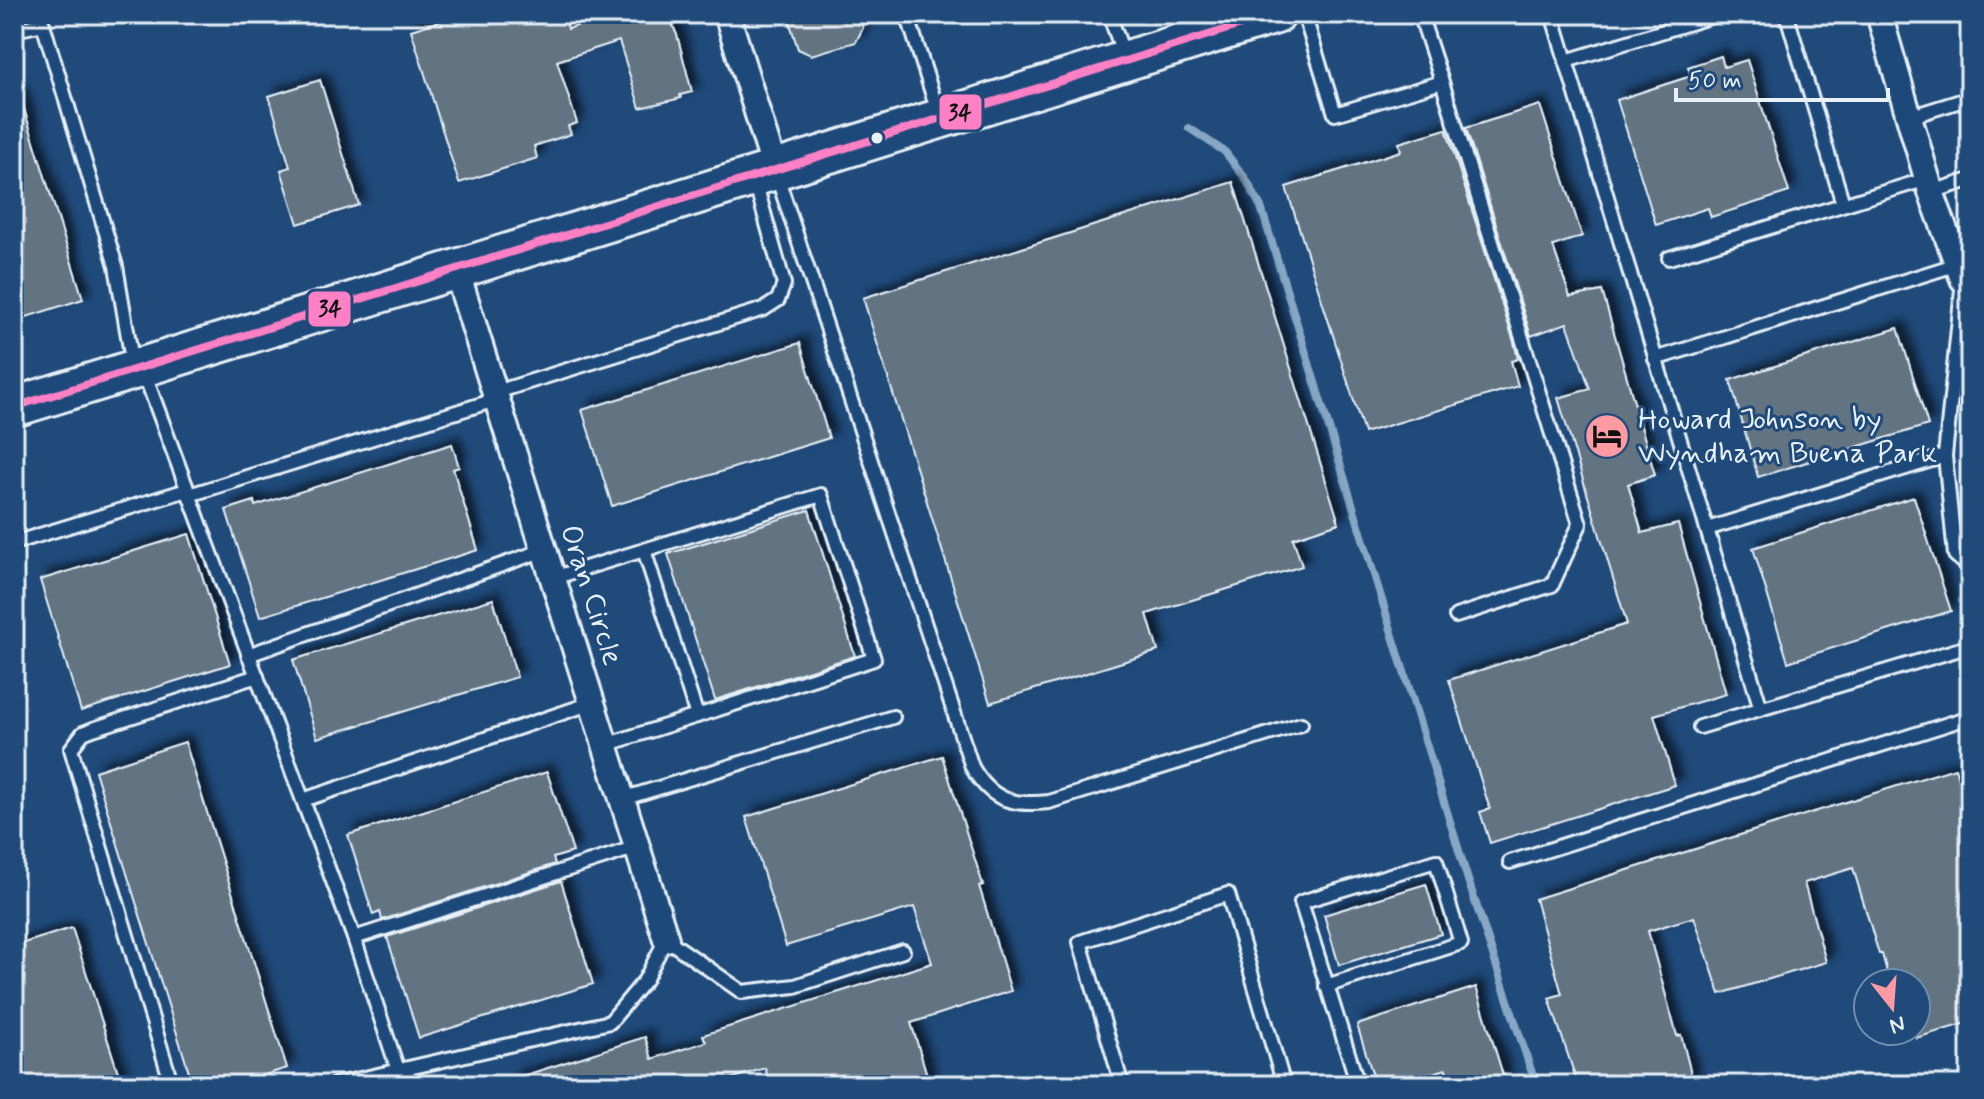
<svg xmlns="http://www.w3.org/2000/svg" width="1984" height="1099" font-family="Mynerve,sans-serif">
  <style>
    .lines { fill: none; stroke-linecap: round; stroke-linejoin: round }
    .stream { stroke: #87a7c4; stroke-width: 8 }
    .building { fill: #627382; stroke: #e8f1f8; stroke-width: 2; filter: url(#shadow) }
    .service-casing { stroke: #e8f1f8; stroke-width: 18 }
    .minor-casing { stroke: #e8f1f8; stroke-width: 30 }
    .primary-casing { stroke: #e8f1f8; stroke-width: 44 }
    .service { stroke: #1f4a7a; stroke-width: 12 }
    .minor { stroke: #1f4a7a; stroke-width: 24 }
    .primary { stroke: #1f4a7a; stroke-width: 38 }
    .bus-1-casing { stroke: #1f4a7a; stroke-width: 14 }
    .bus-1 { stroke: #ff80c5; stroke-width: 8 }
    .bus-dot { fill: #e8f1f8; stroke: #1f4a7a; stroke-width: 3 }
    .labels { text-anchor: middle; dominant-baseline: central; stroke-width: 6; stroke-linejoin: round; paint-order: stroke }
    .poi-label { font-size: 30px; fill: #e8f1f8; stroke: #1f4a7a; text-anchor: start }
    .street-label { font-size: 30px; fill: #e8f1f8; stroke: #1f4a7a }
    .line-badge { stroke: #1f4a7a; stroke-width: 3 }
    .pale-badge-label { font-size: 22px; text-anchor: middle; font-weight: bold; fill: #111 }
  </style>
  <defs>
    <filter id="shadow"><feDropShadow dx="7" dy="-7" stdDeviation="4" flood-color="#0009"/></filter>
  </defs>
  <rect width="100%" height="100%" fill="#1f4a7a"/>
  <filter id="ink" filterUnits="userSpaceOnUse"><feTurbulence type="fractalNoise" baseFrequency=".0125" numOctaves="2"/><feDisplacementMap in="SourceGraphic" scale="16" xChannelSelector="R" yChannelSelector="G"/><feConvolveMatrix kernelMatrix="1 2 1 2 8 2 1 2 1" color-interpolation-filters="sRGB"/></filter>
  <g filter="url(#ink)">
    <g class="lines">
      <!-- stream -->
      <path class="stream" d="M1189 128 1225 152 1245 178 1261 207 1468 880 1536 1085"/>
    </g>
    <!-- building -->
    <g class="building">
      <path d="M463 14H564L568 29 611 14H668L677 35 692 92 680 95 681 98 640 108 619 41 557 61 577 123 568 126 571 134 534 146 537 158 459 183 411 30Z"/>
      <path d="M787 14H858L863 28 856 42 811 55 798 49Z"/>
      <path d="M1721 56 1724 67 1747 60 1789 192 1711 217 1708 208 1656 225 1617 100 1691 76 1688 67Z"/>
      <path d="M320 80 359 205 298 224 281 170 290 167 269 96Z"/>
      <path d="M19 93 83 299 14 321V94Z"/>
      <path d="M1540 105 1582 236 1553 246 1570 297 1602 291 1655 475 1628 484 1642 533 1678 524 1726 694 1654 715 1675 785 1490 843 1480 812 1490 809 1449 680 1627 624 1558 398 1590 389 1567 323 1531 336 1466 128Z"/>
      <path d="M1446 129 1514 342 1518 359 1511 361 1518 386 1364 433 1286 187 1401 151 1399 143Z"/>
      <path d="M1233 182 1339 523 1293 538 1302 566 1147 614 1158 651 990 703 863 298Z"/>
      <path d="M1898 328 1928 425 1758 477 1730 380Z"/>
      <path d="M800 343 829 438 612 506 582 410Z"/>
      <path d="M452 444 459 467 453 469 478 550 260 617 226 510 254 501 255 506Z"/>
      <path d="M1914 497 1951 611 1788 662 1753 548Z"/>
      <path d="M809 510 855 656 715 700 668 554Z"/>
      <path d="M189 534 230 664 81 711 40 580Z"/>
      <path d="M493 599 517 677 317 738 293 660Z"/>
      <path d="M185 742 287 1068 233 1085H193L95 771Z"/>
      <path d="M942 756 983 885 979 886 1011 991 911 1023 930 1085H770L765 1068 712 1085H510V1080L645 1037 652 1059 706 1042 703 1035 932 963 914 907 786 946 746 817Z"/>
      <path d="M1955 768 1970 812V1022L1916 1038V983H1890L1882 954H1879L1853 868 1804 883 1826 962 1720 994 1694 917 1648 931 1677 1036 1681 1035 1694 1085H1578L1549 998 1562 994 1535 899Z"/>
      <path d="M547 772 573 852 553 858 555 864 382 920 380 912 373 915 348 835Z"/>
      <path d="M561 881 593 984 419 1038 387 937Z"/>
      <path d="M1426 884 1441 934 1339 965 1324 915Z"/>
      <path d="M72 928 122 1085H14V946Z"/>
      <path d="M1476 987 1506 1085H1451L1446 1069 1394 1085H1376L1357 1025Z"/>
    </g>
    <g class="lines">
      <!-- service casing -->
      <g class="service-casing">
        <g id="service">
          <path d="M907 14 939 115"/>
          <path d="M1109 14 1125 58"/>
          <path d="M1304 14 1335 114 1442 82 1420 14"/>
          <path d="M1552 14 1761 709"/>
          <path d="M1783 14 1788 19 1843 204"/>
          <path d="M14 30 43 24 116 266 133 366"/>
          <path d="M1566 61 1719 14"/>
          <path d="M1442 82 1580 524 1552 585 1456 616"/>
          <path d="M1909 117 1970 98"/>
          <path d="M776 173 972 767C991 801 1013 806 1049 802L1301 724"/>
          <path d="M1931 192 1970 180"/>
          <path d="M1669 258 1927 179"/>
          <path d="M1963 279 1945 456 1955 555 1970 568"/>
          <path d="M1655 359 1958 264"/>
          <path d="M143 370 354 938 398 1070"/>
          <path d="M493 393 764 309 778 300 784 284 755 181"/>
          <path d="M189 495 495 400"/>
          <path d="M1707 529 1945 456"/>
          <path d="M14 540 17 542 187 490"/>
          <path d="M644 550 821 495 874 659 697 716"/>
          <path d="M553 578 644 550 697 716 605 745"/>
          <path d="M248 655 544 550"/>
          <path d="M1700 727 1970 646"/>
          <path d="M622 799 893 717"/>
          <path d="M303 800 592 703"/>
          <path d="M1510 862 1970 717"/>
          <path d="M354 938 637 847"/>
          <path d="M1326 986 1461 943 1436 861 1301 902 1358 1085"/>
          <path d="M172 1085 71 749 83 733 93 729 257 676"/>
          <path d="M334 1085 610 1022 645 980 666 939 742 992 795 986 903 951"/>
          <path d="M1122 1085 1080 942 1228 894 1284 1085"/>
        </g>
      </g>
      <!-- minor casing -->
      <g class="minor-casing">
        <g id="minor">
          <path d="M727 14 775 170"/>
          <path d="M1879 14 1931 192 1963 279"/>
          <path d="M456 269 666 939"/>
        </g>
      </g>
      <!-- primary casing -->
      <g class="primary-casing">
        <path id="primary" d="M14 407 1276 14"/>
      </g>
      <!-- service -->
      <use href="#service" class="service"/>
      <!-- minor -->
      <use href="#minor" class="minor"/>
      <!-- primary -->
      <use href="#primary" class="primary"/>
      <!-- bus-1 casing -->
      <g class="bus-1-casing">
        <path id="bus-1" d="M14 407 1276 14"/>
      </g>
      <!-- bus-1 -->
      <use href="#bus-1" class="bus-1"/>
    </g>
  </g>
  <!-- icons -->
  <defs>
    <g id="hotel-disc" transform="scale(2.3)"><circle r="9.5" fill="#ff9aa2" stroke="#1f4a7a"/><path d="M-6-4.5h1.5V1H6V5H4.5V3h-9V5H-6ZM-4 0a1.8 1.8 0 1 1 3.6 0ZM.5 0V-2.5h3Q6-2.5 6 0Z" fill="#111"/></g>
  </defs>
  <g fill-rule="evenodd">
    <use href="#hotel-disc" x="1607" y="436"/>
  </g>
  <!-- markers -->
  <circle class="bus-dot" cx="877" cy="138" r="7"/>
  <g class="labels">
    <!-- poi labels -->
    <g class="poi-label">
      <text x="1638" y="419">Howard Johnson by<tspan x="1638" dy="34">Wyndham Buena Park</tspan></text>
    </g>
    <!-- street labels -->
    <g class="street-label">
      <text transform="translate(591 595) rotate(72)">Oran Circle</text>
    </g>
  </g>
  <g class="line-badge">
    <rect x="938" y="93" width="45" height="38" rx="8" fill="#ff80c5"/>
    <rect x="307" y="290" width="45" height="38" rx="8" fill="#ff80c5"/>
  </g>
  <g class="pale-badge-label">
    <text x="960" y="120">34</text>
    <text x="330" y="316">34</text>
  </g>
  <!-- margin -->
  <rect width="1984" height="1099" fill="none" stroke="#1f4a7a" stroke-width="48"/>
  <rect x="24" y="24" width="1936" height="1051" fill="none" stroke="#e8f1f8" stroke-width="3" filter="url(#ink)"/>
  <!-- north arrow -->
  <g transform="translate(1892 1007) rotate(163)"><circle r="38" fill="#1f4a7a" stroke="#6f8dac" stroke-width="2"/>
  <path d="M0-6L14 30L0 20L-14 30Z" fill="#ff9aa2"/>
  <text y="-12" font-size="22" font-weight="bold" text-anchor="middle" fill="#e8f1f8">N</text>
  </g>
  <!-- scale -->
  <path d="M1676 88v12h212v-12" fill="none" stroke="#e8f1f8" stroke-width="4"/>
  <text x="1688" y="88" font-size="24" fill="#e8f1f8" stroke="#1f4a7a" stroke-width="6" paint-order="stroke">50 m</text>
</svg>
